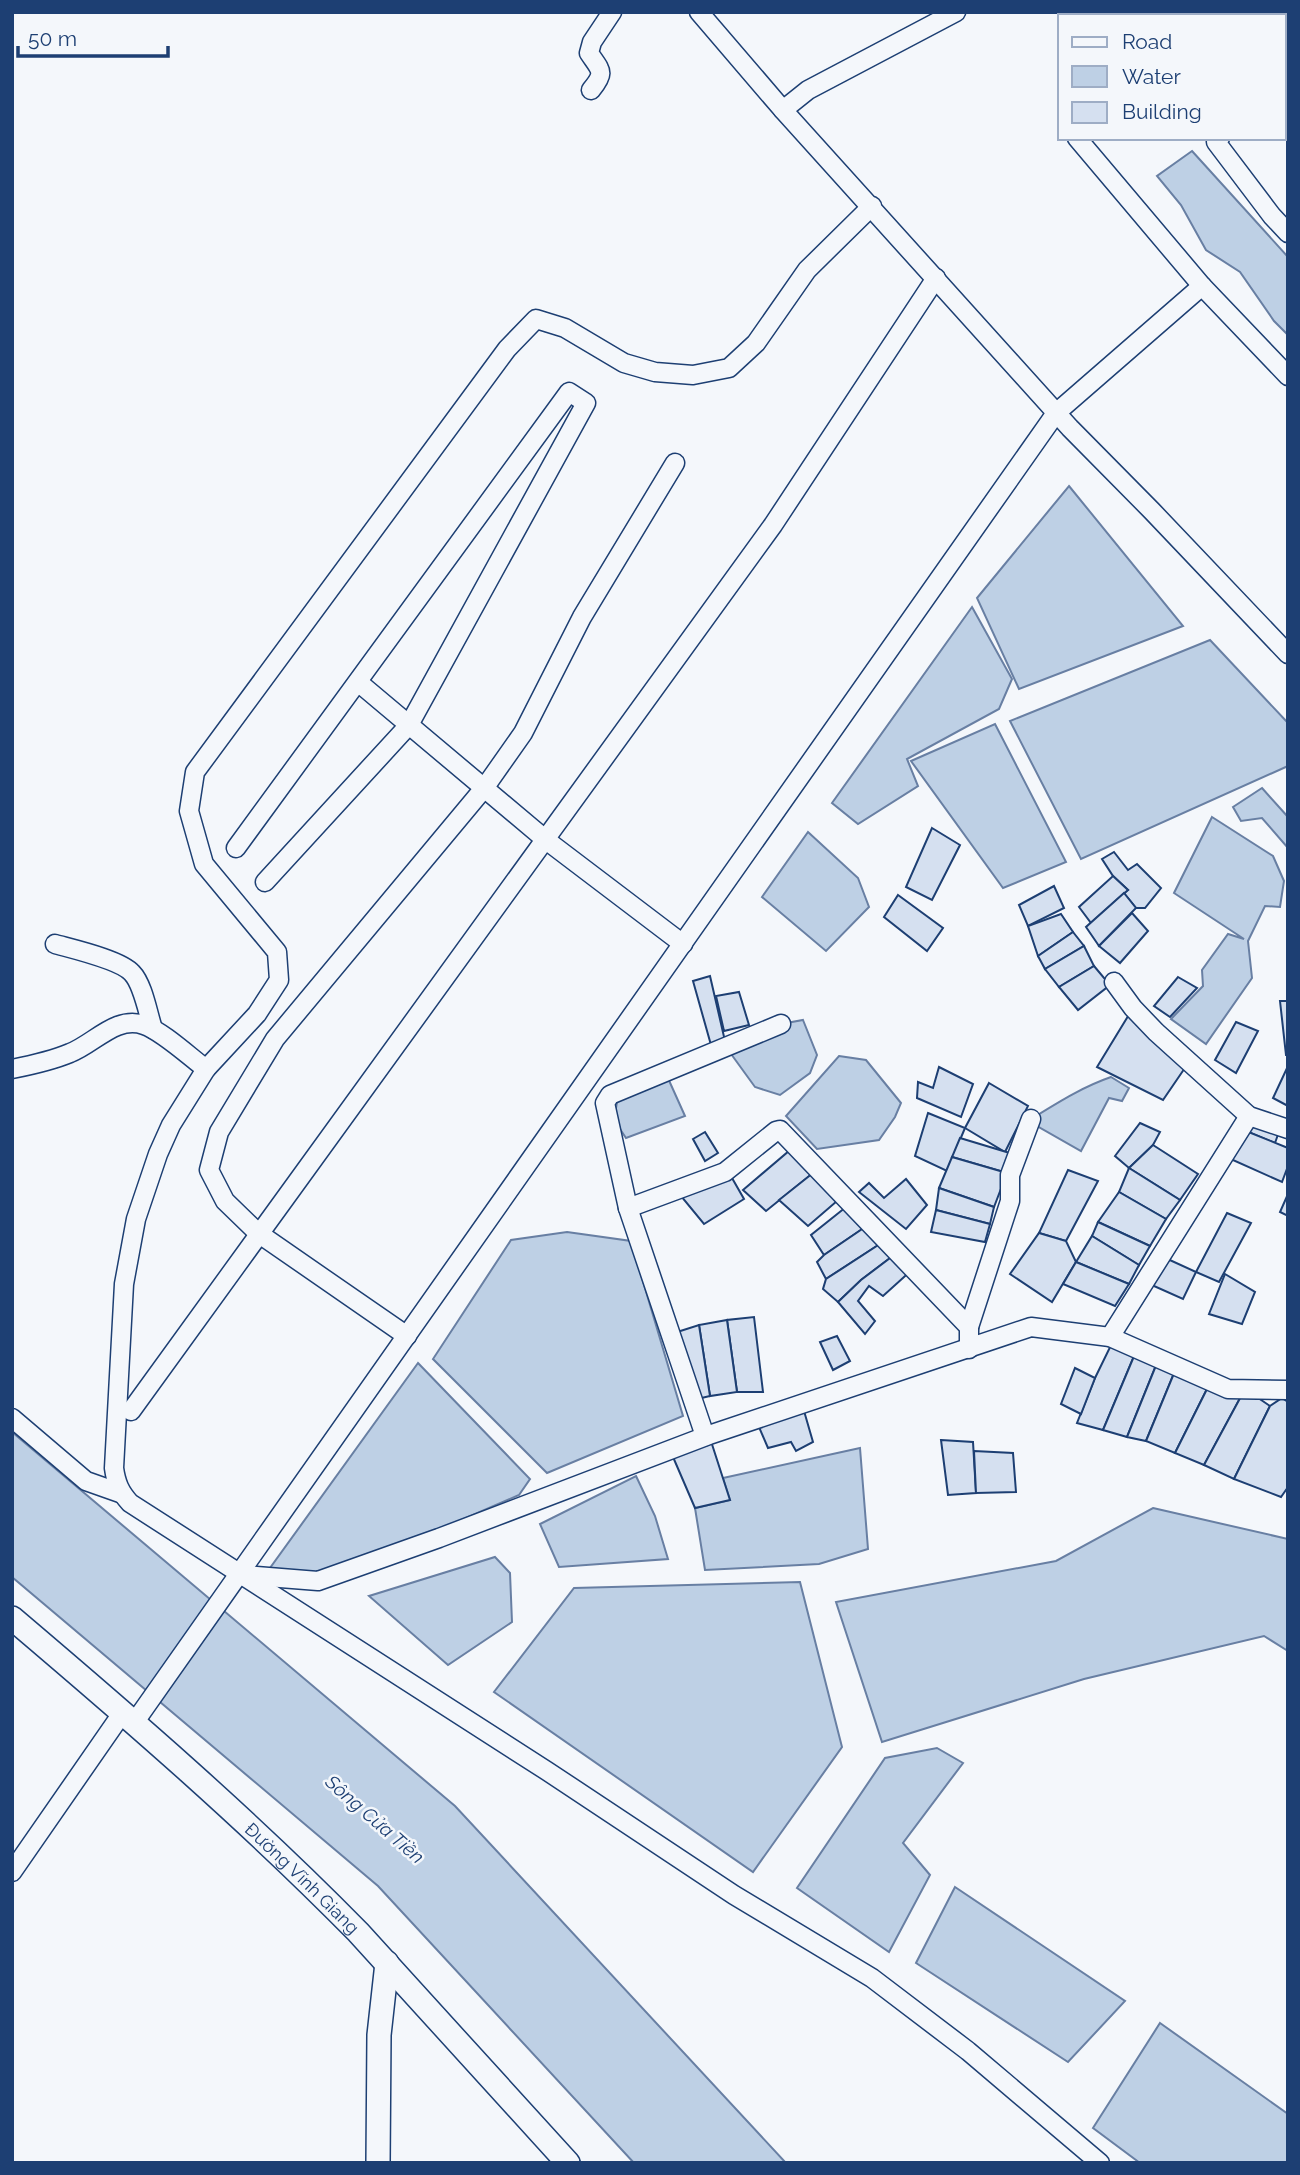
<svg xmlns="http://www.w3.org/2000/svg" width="1300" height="2175" font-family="Raleway,sans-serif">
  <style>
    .water { fill: #bed0e5; stroke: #687fa3; stroke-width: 2 }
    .building { fill: #d5e0f0; stroke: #1d3f73; stroke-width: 2 }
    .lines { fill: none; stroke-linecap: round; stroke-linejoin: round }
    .minor-casing { stroke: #1d3f73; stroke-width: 21 }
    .tertiary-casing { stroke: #1d3f73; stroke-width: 26 }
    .minor { stroke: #f4f7fb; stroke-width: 18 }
    .tertiary { stroke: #f4f7fb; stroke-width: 23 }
    .labels { text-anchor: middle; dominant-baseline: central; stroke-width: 5; stroke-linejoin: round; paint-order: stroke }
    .street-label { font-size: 18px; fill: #1d3f73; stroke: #f4f7fb }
    .water-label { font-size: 19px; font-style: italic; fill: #1d3f73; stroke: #f4f7fb }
  </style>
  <rect width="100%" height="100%" fill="#f4f7fb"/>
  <!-- water -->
  <g class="water">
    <path d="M1192 151 1288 257V335L1274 321 1240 272 1206 250 1181 205 1157 176Z"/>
    <path d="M1069 486 1183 626 1019 689 977 598Z"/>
    <path d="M972 607 1012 679 999 709 907 759 918 786 858 824 832 803Z"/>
    <path d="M1210 640 1288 723V766L1081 859 1010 721Z"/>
    <path d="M995 724 1066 862 1003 888 911 761Z"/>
    <path d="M1262 788 1288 817V848L1262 818 1241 821 1233 807Z"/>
    <path d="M1212 817 1273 856 1284 881 1280 907 1265 906 1248 941 1252 978 1206 1044 1171 1019 1203 986 1202 970 1228 934 1244 939 1174 893Z"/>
    <path d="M808 832 858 878 869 907 826 951 762 897Z"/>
    <path d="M803 1020 817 1055 810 1073 780 1095 755 1087 726 1047 781 1024Z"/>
    <path d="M839 1056 866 1060 901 1103 895 1117 879 1140 817 1149 786 1116Z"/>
    <path d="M667 1076 685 1116 626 1138 614 1120 617 1102 630 1089Z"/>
    <path d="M1111 1077 1129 1088 1122 1101 1109 1098 1081 1151 1030 1122 1031 1119C1057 1103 1082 1087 1111 1077Z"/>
    <path d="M567 1232 631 1241 683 1416 547 1473 433 1359 511 1240Z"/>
    <path d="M418 1363 530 1479 519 1495 385 1553 316 1574 270 1568Z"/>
    <path d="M12 1432 455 1806 786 2163H634L378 1886 12 1577Z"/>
    <path d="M860 1448 868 1549 819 1564 705 1570 695 1508 730 1500 723 1478Z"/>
    <path d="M636 1476 655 1516 668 1559 559 1567 540 1524Z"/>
    <path d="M1153 1508 1288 1539V1651L1264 1636 1084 1679 882 1742 836 1602 1056 1561Z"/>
    <path d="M495 1557 510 1573 512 1622 448 1665 369 1596Z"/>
    <path d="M800 1582 842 1747 753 1872 494 1692 574 1588Z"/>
    <path d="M937 1748 963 1763 903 1843 930 1875 889 1952 797 1888 885 1758Z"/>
    <path d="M955 1887 1125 2001 1068 2062 916 1963Z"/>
    <path d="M1160 2023 1288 2114V2163H1140L1093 2128Z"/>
  </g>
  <!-- building -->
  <g class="building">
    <path d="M932 828 960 845 932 900 906 887Z"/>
    <path d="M1114 852 1128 870 1137 864 1161 888 1145 908H1136L1124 893 1128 890 1113 876 1102 859Z"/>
    <path d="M1113 876 1128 890 1091 923 1079 907Z"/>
    <path d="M1054 886 1064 908 1028 926 1019 905Z"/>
    <path d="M1124 893 1136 908 1099 946 1086 927Z"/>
    <path d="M898 895 943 928 927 951 884 917Z"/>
    <path d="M1132 913 1148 931 1120 963 1099 946Z"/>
    <path d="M1061 914 1073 932 1038 956 1028 926Z"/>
    <path d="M1073 932 1084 946 1045 969 1038 956Z"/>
    <path d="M1084 946 1094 966 1059 987 1045 969Z"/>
    <path d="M1094 966 1110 985 1078 1010 1059 987Z"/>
    <path d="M710 976 725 1041 711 1045 693 981Z"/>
    <path d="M1178 977 1197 988 1170 1017 1154 1006Z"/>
    <path d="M739 992 749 1025 724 1031 716 996Z"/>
    <path d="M1280 1001H1288V1055H1286Z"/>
    <path d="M1133 1008 1189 1062 1163 1100 1097 1067Z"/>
    <path d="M1236 1022 1258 1031 1236 1073 1215 1060Z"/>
    <path d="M1288 1066V1106L1273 1098Z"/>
    <path d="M939 1067 973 1084 961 1117 917 1098 918 1082 933 1088Z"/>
    <path d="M989 1083 1028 1106 1005 1152 965 1128Z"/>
    <path d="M928 1113 965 1128 947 1171 915 1156Z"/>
    <path d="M1249 1116 1281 1126 1275 1143 1241 1129Z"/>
    <path d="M1140 1123 1160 1132 1153 1145 1129 1168 1115 1156Z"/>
    <path d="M1241 1129 1288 1148V1166L1282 1182 1224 1156Z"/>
    <path d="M705 1132 718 1153 705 1161 693 1139Z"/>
    <path d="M960 1138 1013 1154 1007 1173 952 1157Z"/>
    <path d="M796 1145 818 1169 766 1211 743 1190Z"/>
    <path d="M1153 1145 1198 1174 1180 1200 1129 1168Z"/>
    <path d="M952 1157 1007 1173 994 1207 939 1188Z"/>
    <path d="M1129 1168 1180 1200 1166 1219 1119 1192Z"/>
    <path d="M818 1169 844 1195 808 1226 779 1200Z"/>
    <path d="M1068 1170 1098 1181 1066 1241 1039 1233Z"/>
    <path d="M728 1171 744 1199 704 1224 676 1190Z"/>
    <path d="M906 1179 927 1205 906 1229 859 1192 869 1183 884 1198Z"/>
    <path d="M939 1188 994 1207 990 1224 936 1210Z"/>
    <path d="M1119 1192 1166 1219 1150 1246 1098 1222Z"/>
    <path d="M1288 1194V1216L1280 1212Z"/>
    <path d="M851 1203 871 1223 824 1255 811 1235Z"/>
    <path d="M936 1210 990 1224 985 1242 931 1232Z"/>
    <path d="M1227 1213 1251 1223 1219 1282 1196 1272Z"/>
    <path d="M1098 1222 1150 1246 1139 1265 1092 1236Z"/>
    <path d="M871 1223 886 1240 826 1279 817 1262 824 1255Z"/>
    <path d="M1039 1233 1066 1241 1076 1262 1052 1302 1010 1274Z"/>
    <path d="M1092 1236 1139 1265 1129 1284 1076 1262Z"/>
    <path d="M886 1240 898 1252 861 1280 838 1302 823 1289 826 1279Z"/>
    <path d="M898 1252 914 1268 883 1296 869 1286 858 1301 875 1321 865 1334 838 1302 861 1280Z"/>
    <path d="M1161 1256 1196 1272 1183 1299 1145 1282Z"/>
    <path d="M1076 1262 1129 1284 1115 1306 1063 1284Z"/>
    <path d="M1225 1274 1255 1292 1242 1324 1209 1314Z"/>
    <path d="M754 1317 763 1392H737L727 1320Z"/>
    <path d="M727 1320 737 1392 710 1396 699 1325Z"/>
    <path d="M699 1325 710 1396 693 1400 671 1334Z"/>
    <path d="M837 1336 850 1361 833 1370 820 1342Z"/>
    <path d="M1114 1339 1137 1349 1103 1430 1077 1423 1095 1378Z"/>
    <path d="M1137 1349 1159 1358 1127 1437 1103 1430Z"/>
    <path d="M1159 1358 1177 1366 1146 1441 1127 1437Z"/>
    <path d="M1177 1366 1211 1381 1175 1453 1146 1441Z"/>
    <path d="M1075 1368 1095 1378 1081 1414 1061 1404Z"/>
    <path d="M1211 1381 1245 1389 1204 1465 1175 1453Z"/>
    <path d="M1245 1389 1270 1406 1234 1479 1204 1465Z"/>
    <path d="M1282 1398 1288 1402V1487L1281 1497 1234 1479 1270 1406Z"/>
    <path d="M802 1404 813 1442 796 1451 791 1442 768 1448 756 1420Z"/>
    <path d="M709 1435 730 1500 695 1508 670 1450Z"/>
    <path d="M941 1440 973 1442 976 1493 948 1495Z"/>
    <path d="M974 1451 1013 1453 1016 1492 976 1493Z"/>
  </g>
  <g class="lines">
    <!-- minor casing -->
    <g class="minor-casing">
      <g id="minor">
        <path d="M699 12 783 110 1070 428 1152 511 1288 654"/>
        <path d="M1284 74 1288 70"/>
        <path d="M591 90C606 72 601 71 589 53L592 42 612 12"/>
        <path d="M783 110 808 90 956 12"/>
        <path d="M1077 138 1202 286 1288 376"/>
        <path d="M1220 138 1216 142 1272 216 1288 233"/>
        <path d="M872 206 807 270 756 343 729 368 693 375 655 372 624 363 565 328 536 319 507 349 195 772 189 811 204 864 277 952 279 980 257 1014 206 1069 171 1125 158 1154 136 1219 124 1284 114 1468C116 1483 120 1492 130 1503L547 1771 734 1895 872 1978 968 2051 1100 2163"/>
        <path d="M358 682 546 840 683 944"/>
        <path d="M236 848 569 392 586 403 409 725 265 882"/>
        <path d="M55 944C73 949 121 960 132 973 143 984 148 1014 153 1029"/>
        <path d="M1114 982 1133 1008 1156 1032 1249 1116 1288 1129"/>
        <path d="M12 1069C32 1065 51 1061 70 1053 94 1044 116 1015 144 1025 162 1031 190 1057 206 1069"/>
        <path d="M628 1208 725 1172 776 1131 780 1130 969 1327V1349"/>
        <path d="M969 1327 1010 1201V1175L1031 1119"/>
        <path d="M407 1336 258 1233 225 1201 209 1170 219 1132 275 1039 485 787 523 733 582 617 675 463"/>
        <path d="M1110 1337 1249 1116"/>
        <path d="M131 1411 773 525 936 278"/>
        <path d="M12 1418 86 1481 120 1493"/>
        <path d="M705 1436 628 1208 605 1103 610 1095 781 1024"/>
        <path d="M243 1575 318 1581 439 1538 709 1435 1031 1327 1110 1337 1228 1389 1288 1390"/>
        <path d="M134 1723 1056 413 1202 286"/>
        <path d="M12 1872 123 1712"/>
      </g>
    </g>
    <!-- tertiary casing -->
    <g class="tertiary-casing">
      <g id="tertiary">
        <path id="s1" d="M12 1618C131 1719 249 1821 358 1932L568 2163"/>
        <path d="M378 2163 379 2035 387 1963"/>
      </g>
    </g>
    <!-- minor -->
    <use href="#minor" class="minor"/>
    <!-- tertiary -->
    <use href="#tertiary" class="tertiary"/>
  </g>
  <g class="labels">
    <!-- street labels -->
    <g class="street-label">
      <text stroke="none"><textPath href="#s1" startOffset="390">Đường Vĩnh Giang</textPath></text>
    </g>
    <!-- water labels -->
    <g class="water-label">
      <text transform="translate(375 1819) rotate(41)">Sông Cửa Tiền</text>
    </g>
  </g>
  <!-- border -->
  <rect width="1300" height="2175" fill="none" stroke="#1d3f73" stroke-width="28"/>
  <!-- legend -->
  <rect x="1058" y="14" width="228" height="126" fill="#f4f7fb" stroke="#9eadc5" stroke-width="2"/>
  <rect x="1072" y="37" width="35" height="10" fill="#f4f7fb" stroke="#9eadc5" stroke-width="2"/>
  <text x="1122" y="49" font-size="21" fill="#1d3f73">Road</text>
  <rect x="1072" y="66" width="35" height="21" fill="#bed0e5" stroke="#9eadc5" stroke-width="2"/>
  <text x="1122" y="84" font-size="21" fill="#1d3f73">Water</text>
  <rect x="1072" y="102" width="35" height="21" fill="#d5e0f0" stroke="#9eadc5" stroke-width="2"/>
  <text x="1122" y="119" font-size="21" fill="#1d3f73">Building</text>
  <!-- scale -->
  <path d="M18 46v10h150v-10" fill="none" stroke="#1d3f73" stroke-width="3.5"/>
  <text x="28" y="46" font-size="21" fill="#1d3f73" stroke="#f4f7fb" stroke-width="5" paint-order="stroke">50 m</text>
</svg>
